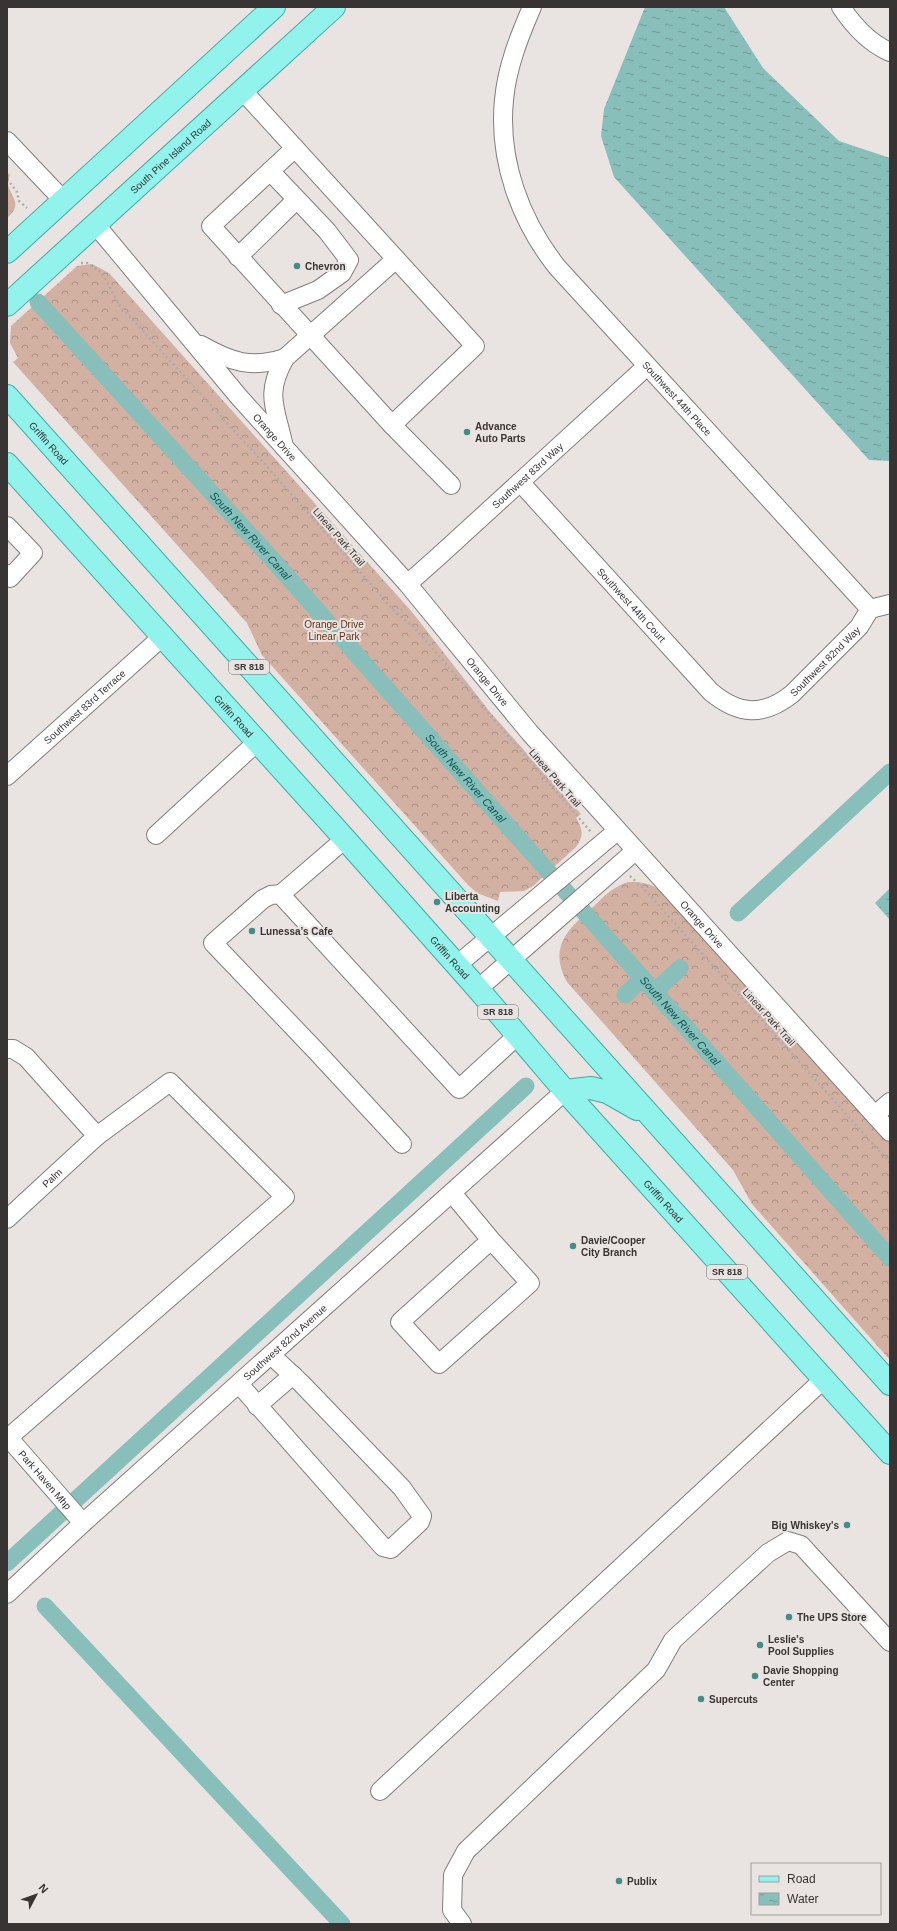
<svg xmlns="http://www.w3.org/2000/svg" width="897" height="1931" font-family="Arial,sans-serif">
  <style>
    .forest { fill: url(#forest-crowns) }
    .water { fill: url(#water-ripples) }
    .lines { fill: none; stroke-linecap: round; stroke-linejoin: round }
    .canal { stroke: #88bfba; stroke-width: 17 }
    .minor-casing { stroke: #837e7c; stroke-width: 20 }
    .major-casing { stroke: #43aaa3; stroke-width: 24 }
    .path { stroke: #afaba9; stroke-width: 2.5; stroke-dasharray: 2 3; stroke-linecap: butt }
    .minor { stroke: #fff; stroke-width: 18 }
    .major { stroke: #92f2ec; stroke-width: 22 }
    .poi-dot { fill: #458c87; stroke: #e9e4e1; stroke-width: 1.5 }
    .labels { text-anchor: middle; dominant-baseline: central; stroke-width: 4; stroke-linejoin: round; paint-order: stroke }
    .shield { fill: #e9e4e1; stroke: #6c6967; stroke-width: 1 }
    .shield-label { font-size: 9px; font-weight: bold; fill: #373433 }
    .street-label { font-size: 10px; fill: #373433; stroke: #e9e4e1 }
    .poi-label { font-size: 10px; font-weight: bold; fill: #373433; stroke: #e9e4e1; text-anchor: start }
    .park-label { font-size: 10px; fill: #652f15; stroke: #e9e4e1 }
    .water-label { font-size: 11px; font-style: italic; fill: #035652; stroke: #e9e4e1 }
  </style>
  <defs>
    <pattern id="forest-crowns" width="20" height="18" patternUnits="userSpaceOnUse"><rect width="20" height="18" fill="#d2b0a2"/><path d="M2 6a3 3 0 1 1 6 0M12 15a3 3 0 1 1 6 0" fill="none" stroke="#ab9085"/></pattern>
    <pattern id="water-ripples" width="26" height="14" patternUnits="userSpaceOnUse"><rect width="26" height="14" fill="#88bfba"/><path d="M2 4q2-2 4 0t4 0M15 11q2-2 4 0t4 0" fill="none" stroke="#709c98"/></pattern>
  </defs>
  <rect width="100%" height="100%" fill="#e9e4e1"/>
  <!-- forest -->
  <g class="forest">
    <path d="M7 172 10 175C9 178 8 183 8 185 12 199 23 204 7 218Z"/>
    <path d="M92 264 109 273 412 612 490 712 581 814 576 818C583 829 584 836 576 847L533 886 524 891 500 892 498 901 477 893 468 885 262 655 247 623 13 362 18 358 10 343 11 326 77 266Z"/>
    <path d="M628 882C642 882 650 883 662 891L890 1141V1360L752 1204 733 1170 567 982C548 947 568 929 593 907 604 896 613 887 628 882Z"/>
  </g>
  <!-- water -->
  <g class="water">
    <path d="M645 7H724L763 68 839 141 890 158V461L869 460 614 177 601 136 604 109Z"/>
    <path d="M890 888V920L875 903Z"/>
  </g>
  <g class="lines">
    <!-- canal -->
    <g class="canal">
      <path id="s1" d="M38 302 263 549 890 1258"/>
      <path d="M738 913 890 772"/>
      <path d="M654 992 680 968"/>
      <path d="M625 995 643 978"/>
      <path d="M7 1563 526 1086"/>
      <path d="M45 1606 342 1924"/>
    </g>
    <!-- minor casing -->
    <g class="minor-casing">
      <g id="minor">
        <path id="s2" d="M532 7C519 37 507 67 504 100 498 160 520 220 557 267L870 609"/>
        <path d="M841 7C853 25 869 43 890 52"/>
        <path d="M242 90 396 259 285 358C264 395 276 408 284 447"/>
        <path d="M7 141 62 199"/>
        <path d="M295 148 211 226 392 425 475 346 396 259"/>
        <path d="M270 171 327 231 349 260 342 273 318 290 281 305"/>
        <path id="s3" d="M95 224 239 397 406 582 530 733 890 1132"/>
        <path d="M238 257 296 200"/>
        <path d="M201 345C231 362 251 369 285 358"/>
        <path d="M392 425 451 485"/>
        <path id="s4" d="M520 482 711 692C739 715 763 717 792 694L859 627 870 609 890 604"/>
        <path d="M7 526 33 553 10 578 7 574"/>
        <path id="s5" d="M406 582 412 580 439 556 647 366"/>
        <path id="s6" d="M7 776 162 637"/>
        <path d="M156 835 257 742"/>
        <path d="M345 839 281 894 271 895 263 899 213 943 317 1052 402 1144"/>
        <path d="M280 894 459 1089 518 1035"/>
        <path d="M457 965 617 831"/>
        <path d="M478 989 635 851"/>
        <path d="M7 1049H13L26 1057 97 1136"/>
        <path d="M875 1115 890 1102"/>
        <path d="M452 1193 491 1240 530 1283 439 1364 400 1322 491 1240"/>
        <path id="s7" d="M7 1219 97 1136 170 1082 285 1197 8 1438"/>
        <path d="M239 1384 383 1547 391 1549 420 1522 422 1516 402 1488 301 1383 271 1355"/>
        <path d="M257 1406 293 1375"/>
        <path id="s8" d="M7 1436 83 1523"/>
        <path id="s9" d="M7 1594 83 1523 565 1091"/>
        <path d="M380 1791 824 1379"/>
        <path d="M462 1924 452 1910 453 1875 466 1851 656 1670 673 1640 768 1553 788 1541 801 1545 890 1642"/>
      </g>
    </g>
    <!-- major casing -->
    <g class="major-casing">
      <g id="major">
        <path d="M7 252 274 7"/>
        <path id="s10" d="M7 305 334 7"/>
        <path id="s11" d="M7 396 890 1384"/>
        <path id="s12" d="M7 464 345 839 478 989 565 1091 890 1453"/>
        <path d="M565 1091 591 1088 607 1092 637 1109"/>
      </g>
    </g>
    <!-- path -->
    <g class="path">
      <path d="M7 179 17 192 19 201 27 208"/>
      <path d="M81 263H87L102 273 120 306 270 470 397 614 413 626 591 832"/>
      <path d="M397 614 405 606"/>
      <path d="M630 876 645 890 890 1163"/>
    </g>
    <!-- minor -->
    <use href="#minor" class="minor"/>
    <!-- major -->
    <use href="#major" class="major"/>
  </g>
  <!-- markers -->
  <g class="poi-dot">
    <circle cx="297" cy="266" r="4"/>
    <circle cx="467" cy="432" r="4"/>
    <circle cx="437" cy="902" r="4"/>
    <circle cx="252" cy="931" r="4"/>
    <circle cx="573" cy="1246" r="4"/>
    <circle cx="847" cy="1525" r="4"/>
    <circle cx="789" cy="1617" r="4"/>
    <circle cx="760" cy="1645" r="4"/>
    <circle cx="755" cy="1676" r="4"/>
    <circle cx="701" cy="1699" r="4"/>
    <circle cx="619" cy="1881" r="4"/>
  </g>
  <g class="labels">
    <!-- shield labels -->
    <g class="shield">
      <rect x="229" y="660" width="40" height="14" rx="3"/>
      <rect x="478" y="1005" width="40" height="14" rx="3"/>
      <rect x="707" y="1265" width="40" height="14" rx="3"/>
    </g>
    <g class="shield-label">
      <text x="249" y="667">SR 818</text>
      <text x="498" y="1012">SR 818</text>
      <text x="727" y="1272">SR 818</text>
    </g>
    <!-- street labels -->
    <g class="street-label">
      <text stroke="none"><textPath href="#s10" startOffset="221">South Pine Island Road</textPath></text>
      <text stroke="none"><textPath href="#s2" startOffset="455">Southwest 44th Place</textPath></text>
      <text stroke="none"><textPath href="#s3" startOffset="279">Orange Drive</textPath></text>
      <text stroke="none"><textPath href="#s11" startOffset="63">Griffin Road</textPath></text>
      <text stroke="none"><textPath href="#s5" startOffset="162">Southwest 83rd Way</textPath></text>
      <text transform="translate(339 537) rotate(49)">Linear Park Trail</text>
      <text stroke="none"><textPath href="#s4" startOffset="166">Southwest 44th Court</textPath></text>
      <text stroke="none"><textPath href="#s4" startOffset="420">Southwest 82nd Way</textPath></text>
      <text stroke="none"><textPath href="#s3" startOffset="603">Orange Drive</textPath></text>
      <text stroke="none"><textPath href="#s6" startOffset="104">Southwest 83rd Terrace</textPath></text>
      <text stroke="none"><textPath href="#s12" startOffset="339">Griffin Road</textPath></text>
      <text transform="translate(555 778) rotate(49)">Linear Park Trail</text>
      <text stroke="none"><textPath href="#s3" startOffset="927">Orange Drive</textPath></text>
      <text stroke="none"><textPath href="#s12" startOffset="663">Griffin Road</textPath></text>
      <text transform="translate(769 1017) rotate(48)">Linear Park Trail</text>
      <text stroke="none"><textPath href="#s7" startOffset="61">Palm</textPath></text>
      <text stroke="none"><textPath href="#s12" startOffset="987">Griffin Road</textPath></text>
      <text stroke="none"><textPath href="#s9" startOffset="375">Southwest 82nd Avenue</textPath></text>
      <text stroke="none"><textPath href="#s8" startOffset="58">Park Haven Mhp</textPath></text>
    </g>
    <!-- poi labels -->
    <g class="poi-label">
      <text x="305" y="266">Chevron</text>
      <text x="475" y="426">Advance<tspan x="475" dy="12">Auto Parts</tspan></text>
      <text x="445" y="896">Liberta<tspan x="445" dy="12">Accounting</tspan></text>
      <text x="260" y="931">Lunessa’s Cafe</text>
      <text x="581" y="1240">Davie/Cooper<tspan x="581" dy="12">City Branch</tspan></text>
      <text x="839" y="1525" text-anchor="end">Big Whiskey's</text>
      <text x="797" y="1617">The UPS Store</text>
      <text x="768" y="1639">Leslie's<tspan x="768" dy="12">Pool Supplies</tspan></text>
      <text x="763" y="1670">Davie Shopping<tspan x="763" dy="12">Center</tspan></text>
      <text x="709" y="1699">Supercuts</text>
      <text x="627" y="1881">Publix</text>
    </g>
    <!-- park labels -->
    <g class="park-label">
      <text x="334" y="624">Orange Drive<tspan x="334" dy="12">Linear Park</tspan></text>
    </g>
    <!-- water labels -->
    <g class="water-label">
      <text stroke="none"><textPath href="#s1" startOffset="316">South New River Canal</textPath></text>
      <text stroke="none"><textPath href="#s1" startOffset="640">South New River Canal</textPath></text>
      <text stroke="none"><textPath href="#s1" startOffset="964">South New River Canal</textPath></text>
    </g>
  </g>
  <!-- border -->
  <rect width="897" height="1931" fill="none" stroke="#373433" stroke-width="16"/>
  <!-- legend -->
  <rect x="751" y="1863" width="130" height="52" fill="#e9e4e1" stroke="#a29e9b"/>
  <rect x="759" y="1876" width="20" height="6" fill="#92f2ec" stroke="#a29e9b"/>
  <text x="787" y="1883" font-size="12" fill="#373433">Road</text>
  <rect x="759" y="1893" width="20" height="12" fill="url(#water-ripples)" stroke="#a29e9b"/>
  <text x="787" y="1903" font-size="12" fill="#373433">Water</text>
  <!-- north arrow -->
  <g transform="translate(36 1895) rotate(49)" stroke="#e9e4e1" stroke-width="3" paint-order="stroke">
  <path d="M0-3L7 15L0 10L-7 15Z" fill="#373433"/>
  <text y="-6" font-size="11" font-weight="bold" text-anchor="middle" fill="#373433">N</text>
  </g>
</svg>
